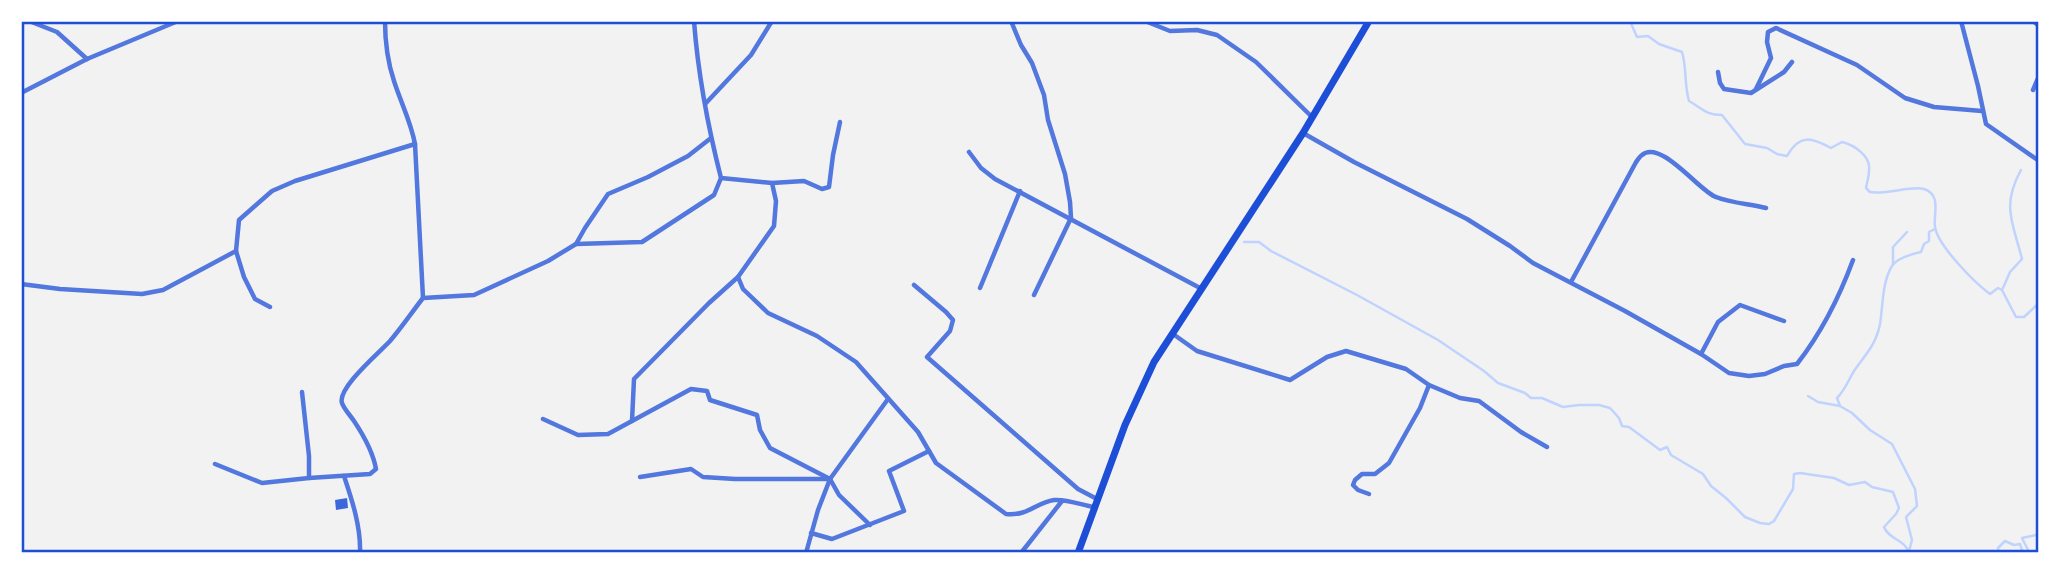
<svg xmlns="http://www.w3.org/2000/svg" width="2060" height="574" font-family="Georgia,serif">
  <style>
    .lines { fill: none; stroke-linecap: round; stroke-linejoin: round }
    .stream { stroke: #bfd3fe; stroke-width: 2.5 }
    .building { fill: #3d67dc }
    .minor { stroke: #5277de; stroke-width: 4.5 }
    .secondary { stroke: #1d4ed8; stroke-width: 7 }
    .neatline { fill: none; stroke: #1d4ed8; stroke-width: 2.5 }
  </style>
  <rect width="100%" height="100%" fill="#f2f2f2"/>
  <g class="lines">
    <!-- stream -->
    <g class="stream">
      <path d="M1630 21 1637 37 1648 36 1659 44 1682 52C1687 69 1684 84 1689 101 1703 109 1706 115 1722 115L1745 144 1767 148 1777 154 1787 156C1800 133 1812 138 1831 148L1842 142C1854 145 1871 156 1869 170 1869 177 1867 182 1866 188L1870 192C1886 195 1913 185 1924 189 1942 195 1933 214 1935 227 1938 246 1975 283 1990 294L1998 288 2002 290 2016 317H2024L2039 303"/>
      <path d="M1244 242H1259L1271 251 1357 295 1438 340 1484 371 1498 383 1525 393 1531 398H1542L1563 407 1579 405H1599L1610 408 1619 418 1622 426 1629 427 1660 450 1667 447 1671 455 1703 474 1711 486 1726 498 1745 517 1760 523 1769 524 1774 521 1793 489 1794 474 1800 473 1834 478 1849 485 1865 482 1872 487 1893 492 1899 508 1896 514 1884 527C1889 540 1905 539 1909 553"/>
      <path d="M1893 264V247L1907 232"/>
      <path d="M2003 288 2010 272 2022 259C2013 223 2001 206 2021 170"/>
      <path d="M1808 396 1818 402 1840 406 1852 413 1870 430 1892 444 1915 489 1917 506 1906 517 1912 540 1909 551"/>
      <path d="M1840 406 1837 398C1845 390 1848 381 1854 371 1865 355 1876 345 1880 324 1883 306 1882 282 1892 266 1897 258 1912 254 1921 252L1924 244 1929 241V232L1935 229"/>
      <path d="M1999 553 1998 548 2005 541 2014 545 2020 544 2022 550 2026 553 2028 550 2022 538 2036 535 2039 531"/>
    </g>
  </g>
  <!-- building -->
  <path class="building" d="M347 498 348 508 336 510 335 500Z"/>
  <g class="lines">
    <!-- minor -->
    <g class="minor">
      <path d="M29 21 57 32 87 59"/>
      <path d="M385 21C385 40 388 63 394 81 401 103 411 122 415 144L423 298"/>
      <path d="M694 21C698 74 708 127 721 178L772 183 776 201 774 226 738 277 743 289 768 313 817 336 856 362 918 432 936 463 1006 514C1029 516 1035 503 1054 500 1067 499 1082 505 1094 507"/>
      <path d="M1011 21 1021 45 1032 63 1044 95 1048 120 1065 174 1070 202 1071 218 1034 295"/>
      <path d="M1145 21 1170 31 1197 30 1217 35 1256 62 1312 117"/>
      <path d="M1961 21 1978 86 1986 124 2039 161"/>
      <path d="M2033 21 2039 26"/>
      <path d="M1718 72 1720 83 1724 89 1751 93 1784 72 1792 62"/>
      <path d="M1756 89 1771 58 1767 42 1768 32 1776 28 1857 65 1905 98 1934 107 1982 111"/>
      <path d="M2033 90 2039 76"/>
      <path d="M21 93 87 59 178 21"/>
      <path d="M706 103 751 55 772 21"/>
      <path d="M1303 133 1354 162 1467 219 1510 246 1533 263 1625 311 1701 354 1729 373 1749 376 1765 374 1784 366 1797 364C1822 332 1839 298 1853 260"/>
      <path d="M969 152 981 168 995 179 1200 288"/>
      <path d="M772 183 804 181 822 189 829 187 833 155 840 122"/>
      <path d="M576 244 642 242 714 195 721 178"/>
      <path d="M236 251 244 277 255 299 270 307"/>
      <path d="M1571 282 1635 164C1636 162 1640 156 1642 155 1661 139 1700 192 1716 197 1731 203 1750 204 1766 208"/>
      <path d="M21 284 60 289 142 294 163 290 236 251 239 220 272 191 295 181 415 144"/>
      <path d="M914 285 946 312 953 320 950 331 927 357 1078 489 1097 499"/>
      <path d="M980 288 1020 191"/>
      <path d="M1173 334 1197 351 1290 380 1327 357 1346 351 1406 369 1429 385 1460 398 1479 401 1521 432 1547 447"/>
      <path d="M1701 354 1718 322 1740 305 1784 321"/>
      <path d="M302 392 309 456V478"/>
      <path d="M543 419 578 435 608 434 691 389 707 391 710 400 757 415 760 430 770 448 830 479 839 495 870 525"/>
      <path d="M632 421 634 379 709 303 738 277"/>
      <path d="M215 464 262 483 309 478 370 474 376 469C373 452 364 436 354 421 350 415 344 409 342 403 337 388 380 352 390 341 402 327 412 312 423 298L474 295 548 261 576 244 585 228 608 194 648 177 688 156 711 138"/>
      <path d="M344 476C352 500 361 527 360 553"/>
      <path d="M640 477 691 469 703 477 735 479H829"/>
      <path d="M1369 494 1358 490 1353 485 1355 480 1362 474H1375L1389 463 1420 408 1429 385"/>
      <path d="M811 533 832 539 904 511 889 471 929 451"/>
      <path d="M806 553 818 510 830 479 888 399"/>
      <path d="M1021 553 1062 501"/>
    </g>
    <!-- secondary -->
    <path class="secondary" d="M1078 553 1125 425 1154 362 1303 133 1369 21"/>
  </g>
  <!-- border -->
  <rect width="2060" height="574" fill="none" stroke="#ffffff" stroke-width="46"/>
  <rect x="23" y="23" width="2014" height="528" class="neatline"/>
</svg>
